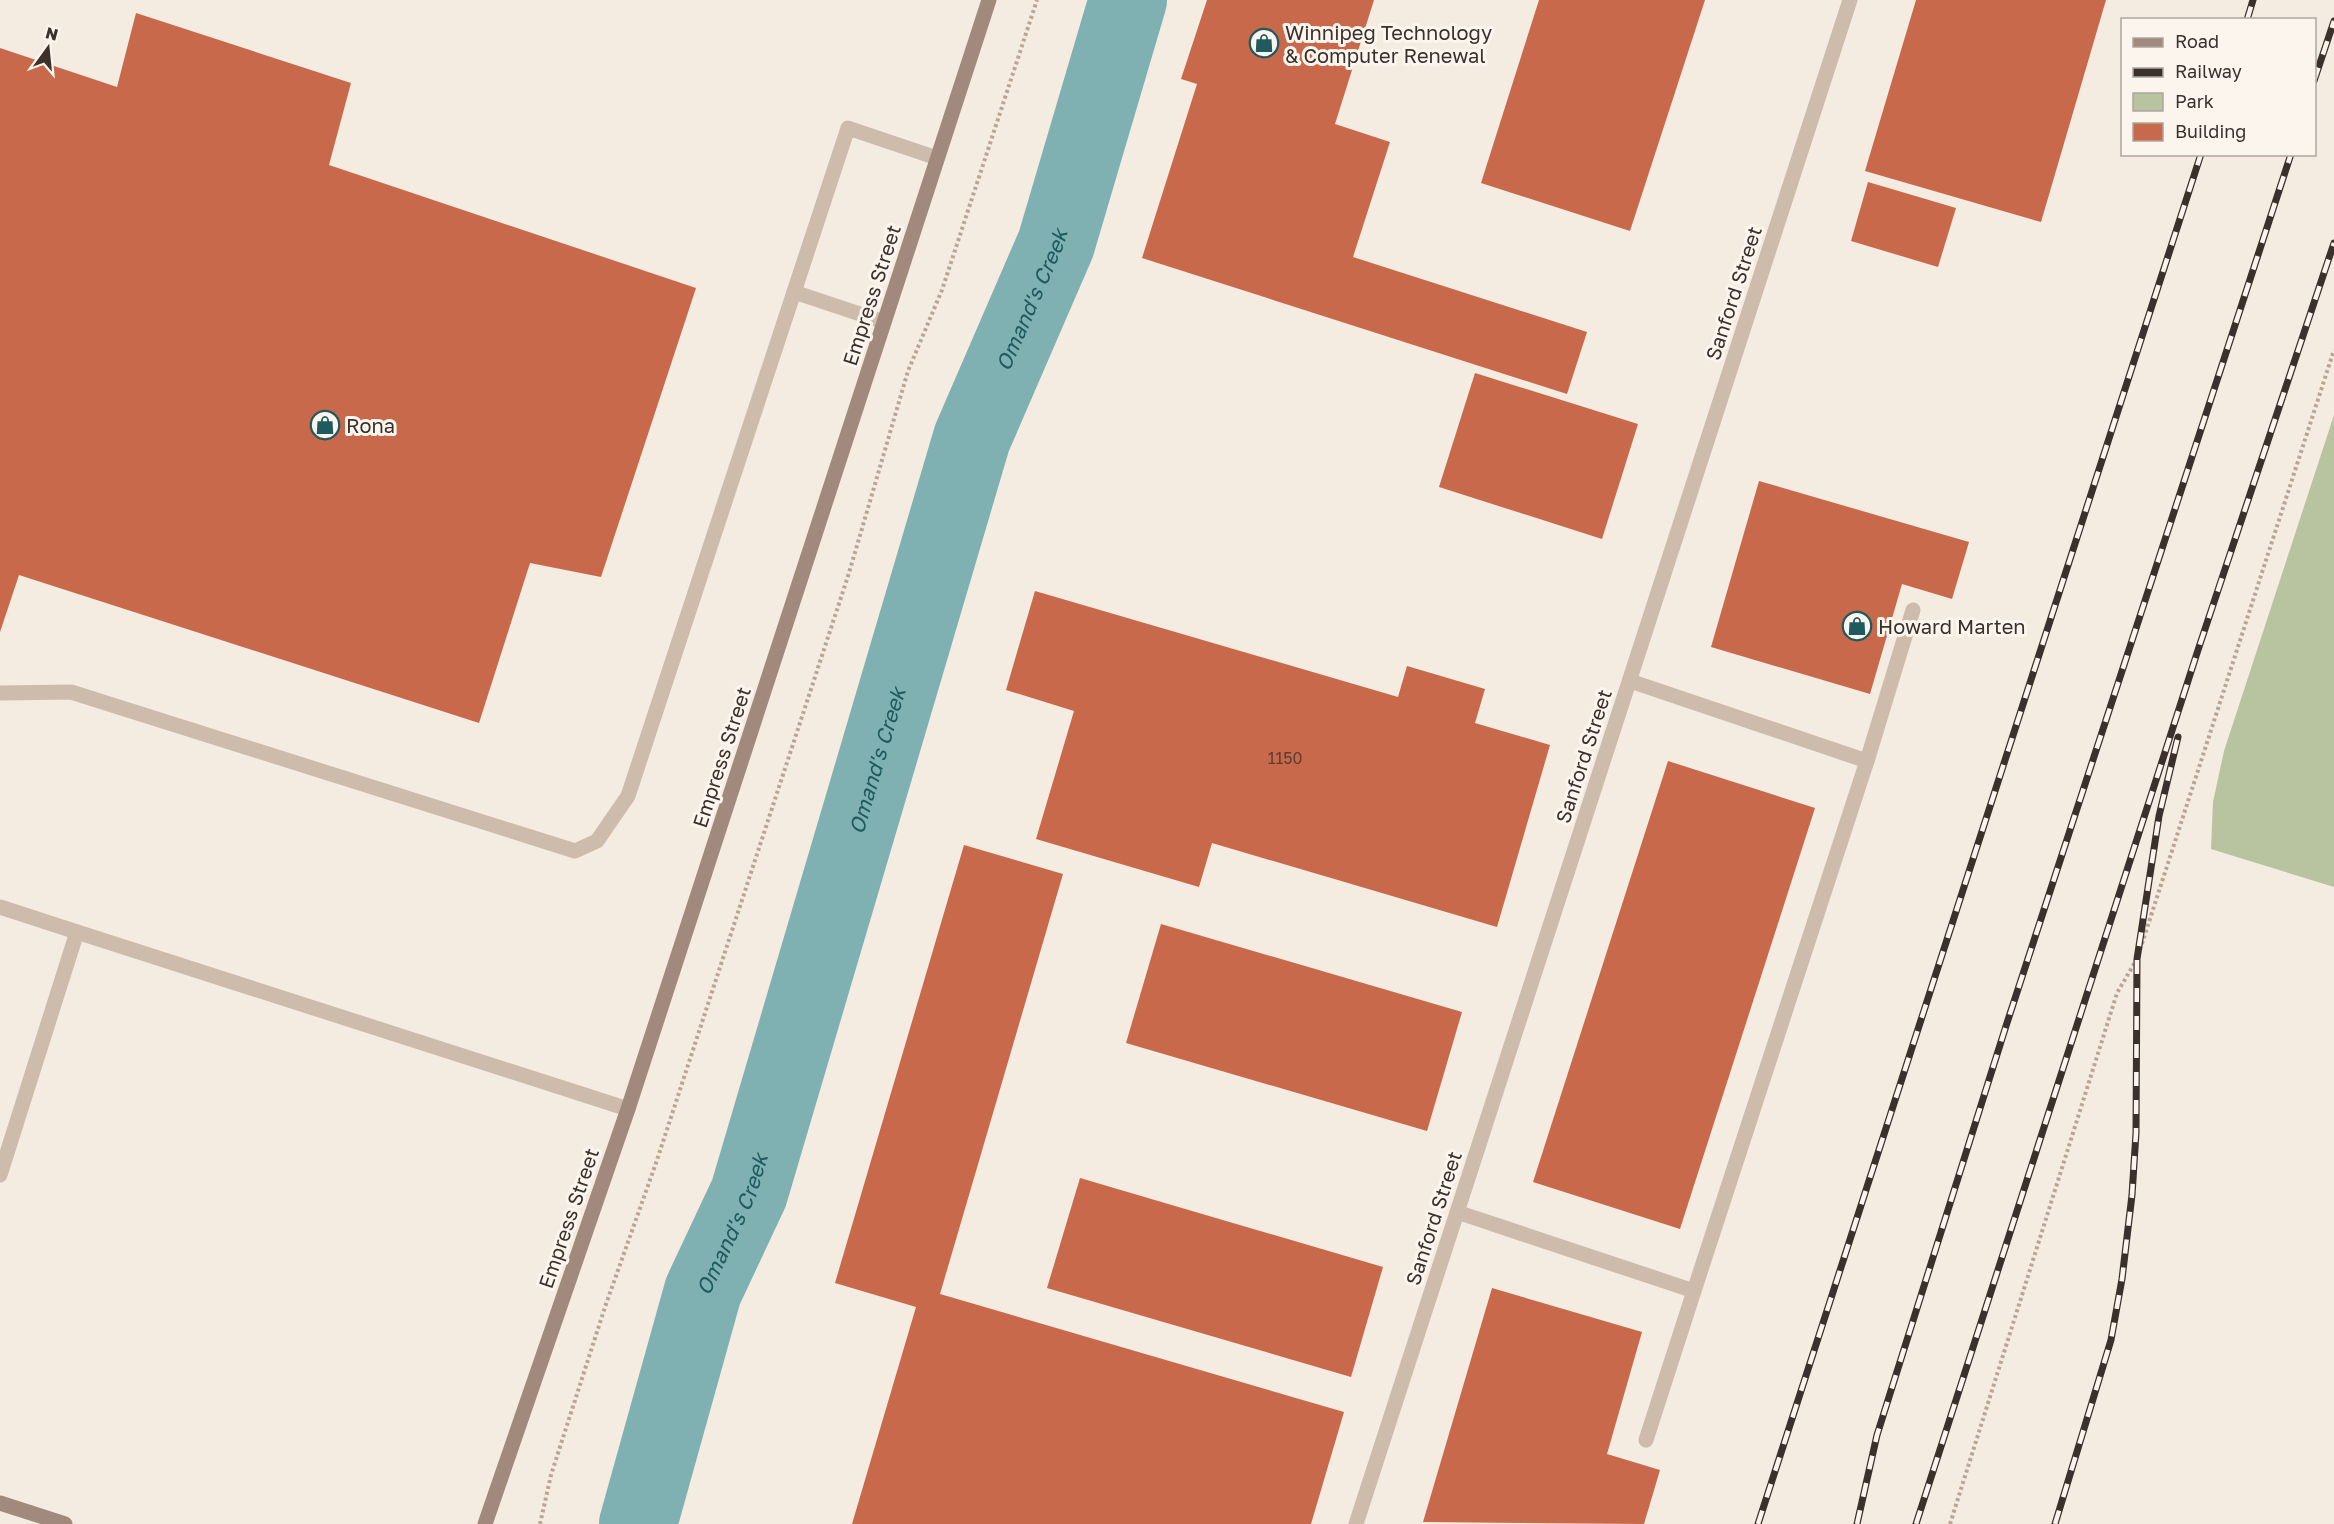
<svg xmlns="http://www.w3.org/2000/svg" width="2334" height="1524" font-family="'Golos Text',sans-serif">
  <style>
    .green { fill: #b8c4a0 }
    .lines { fill: none; stroke-linecap: round; stroke-linejoin: round }
    .river { stroke: #7fb0b2; stroke-width: 78 }
    .building { fill: #c8694b }
    .path { stroke: #b9a596; stroke-width: 4; stroke-dasharray: 3 3; stroke-linecap: butt }
    .lane { stroke: #cdbbac; stroke-width: 15 }
    .street { stroke: #cdbbac; stroke-width: 15 }
    .secondary { stroke: #a18a7d; stroke-width: 15 }
    .rail-casing { stroke: #3b302b; stroke-width: 7 }
    .rail { stroke: #fbf5ee; stroke-width: 4.5; stroke-dasharray: 14; stroke-linecap: butt }
    .labels { text-anchor: middle; dominant-baseline: central; stroke-width: 6; stroke-linejoin: round; paint-order: stroke }
    .number-label { font-size: 16px; fill: #5e3e33 }
    .poi-label { font-size: 20px; fill: #3b302b; stroke: #fbf5ee; text-anchor: start }
    .street-label { font-size: 20px; fill: #3b302b; stroke: #fbf5ee }
    .water-label { font-size: 21px; font-style: italic; fill: #1f5a5e; stroke: #fbf5ee }
  </style>
  <rect width="100%" height="100%" fill="#f4ebe1"/>
  <!-- green -->
  <path class="green" d="M2334 415V887L2211 849 2213 802 2224 751Z"/>
  <g class="lines">
    <!-- river -->
    <path class="river" id="s1" d="M638 1524 703 1291 749 1193 972 438 1056 244 1128 0"/>
  </g>
  <!-- building -->
  <g class="building">
    <path d="M1207 0H1374L1335 124 1390 142 1353 257 1587 332 1567 394 1142 258 1197 84 1181 79Z"/>
    <path d="M1539 0H1705L1630 231 1481 183Z"/>
    <path d="M1916 0H2106L2041 222 1865 171Z"/>
    <path d="M136 13 351 83 329 165 696 288 601 577 530 563 479 723 19 575 0 632V48L117 87Z"/>
    <path d="M1868 182 1956 208 1938 267 1851 241Z"/>
    <path d="M1475 373 1638 424 1602 539 1439 487Z"/>
    <path d="M1759 481 1969 542 1952 599 1902 584 1870 694 1711 647Z"/>
    <path d="M1035 591 1398 697 1407 666 1485 689 1475 723 1550 745 1497 927 1212 843 1199 887 1036 839 1074 711 1006 690Z"/>
    <path d="M1668 761 1815 808 1680 1229 1533 1182Z"/>
    <path d="M964 845 1063 874 940 1294 1344 1412 1311 1524H852L916 1307 835 1283Z"/>
    <path d="M1161 924 1462 1012 1427 1131 1126 1043Z"/>
    <path d="M1080 1178 1383 1267 1351 1377 1047 1288Z"/>
    <path d="M1492 1288 1642 1332 1607 1454 1660 1470 1644 1524 1423 1522Z"/>
  </g>
  <g class="lines">
    <!-- path -->
    <g class="path">
      <path d="M540 1524 551 1475 605 1307 656 1163 849 573 908 371 942 290 1037 0"/>
      <path d="M1950 1524 2117 993 2137 959 2334 350"/>
    </g>
    <!-- lane -->
    <g class="lane">
      <path d="M794 292 884 322"/>
      <path d="M0 693 71 692 575 851 597 841 628 796 848 128 937 158"/>
      <path d="M1867 761 1913 610"/>
      <path d="M0 907 77 932 0 1175"/>
      <path d="M77 932 628 1109"/>
      <path d="M1457 1212 1694 1291 1867 761 1630 681"/>
      <path d="M1646 1440 1694 1291"/>
    </g>
    <!-- street -->
    <path class="street" d="M1356 1524 1850 0"/>
    <!-- secondary -->
    <g class="secondary">
      <path d="M0 1503 65 1524"/>
      <path d="M485 1524 628 1109 989 0"/>
    </g>
    <!-- rail casing -->
    <g class="rail-casing">
      <g id="rail">
        <path d="M2247 20 2253 0"/>
        <path d="M2314 81 2334 21"/>
        <path d="M1758 1524 2201 154"/>
        <path d="M1857 1524 1877 1435 2006 1026 2291 154"/>
        <path d="M1916 1524 2198 650 2334 243"/>
        <path d="M2055 1524 2111 1340 2122 1279 2132 1195 2136 1133 2137 959 2159 816 2178 737"/>
      </g>
    </g>
    <!-- rail -->
    <use href="#rail" class="rail"/>
  </g>
  <!-- icons -->
  <defs>
    <g id="shop-ring" transform="scale(1.5)"><circle r="9.5" fill="#fbf5ee" stroke="#1f5a5e" stroke-width="1.5"/><path d="M-5-2.5h2.3a2.7 3.5 0 0 1 5.4 0H5L5.5 6h-11ZM-1.5-2.5h3a1.5 2.3 0 0 0-3 0Z" fill="#1f5a5e"/></g>
  </defs>
  <g fill-rule="evenodd">
    <use href="#shop-ring" x="1264" y="43"/>
    <use href="#shop-ring" x="325" y="425"/>
    <use href="#shop-ring" x="1857" y="626"/>
  </g>
  <g class="labels">
    <!-- number labels -->
    <g class="number-label">
      <text x="1285" y="758">1150</text>
    </g>
    <!-- poi labels -->
    <g class="poi-label">
      <text x="1285" y="32">Winnipeg Technology<tspan x="1285" dy="23">&amp; Computer Renewal</tspan></text>
      <text x="346" y="425">Rona</text>
      <text x="1878" y="626">Howard Marten</text>
    </g>
    <!-- street labels -->
    <g class="street-label">
      <text transform="translate(1733 293) rotate(-72)">Sanford Street</text>
      <text transform="translate(871 295) rotate(-72)">Empress Street</text>
      <text transform="translate(1583 756) rotate(-72)">Sanford Street</text>
      <text transform="translate(721 757) rotate(-72)">Empress Street</text>
      <text transform="translate(568 1218) rotate(-71)">Empress Street</text>
      <text transform="translate(1433 1218) rotate(-72)">Sanford Street</text>
    </g>
    <!-- water labels -->
    <g class="water-label">
      <text stroke="none"><textPath href="#s1" startOffset="1288">Omand's Creek</textPath></text>
      <text stroke="none"><textPath href="#s1" startOffset="801">Omand's Creek</textPath></text>
      <text stroke="none"><textPath href="#s1" startOffset="315">Omand's Creek</textPath></text>
    </g>
  </g>
  <!-- legend -->
  <rect x="2121" y="18" width="195" height="138" fill="#fbf5ee" stroke="#aea6a0" stroke-width="1.5"/>
  <rect x="2133" y="38" width="30" height="9" fill="#a18a7d" stroke="#aea6a0" stroke-width="1.5"/>
  <text x="2175" y="48" font-size="18" fill="#3b302b">Road</text>
  <rect x="2133" y="68" width="30" height="9" fill="#3b302b" stroke="#aea6a0" stroke-width="1.5"/>
  <text x="2175" y="78" font-size="18" fill="#3b302b">Railway</text>
  <rect x="2133" y="93" width="30" height="18" fill="#b8c4a0" stroke="#aea6a0" stroke-width="1.5"/>
  <text x="2175" y="108" font-size="18" fill="#3b302b">Park</text>
  <rect x="2133" y="123" width="30" height="18" fill="#c8694b" stroke="#aea6a0" stroke-width="1.5"/>
  <text x="2175" y="138" font-size="18" fill="#3b302b">Building</text>
  <!-- north arrow -->
  <g transform="translate(48 48) rotate(15)" stroke="#fbf5ee" stroke-width="4.5" paint-order="stroke">
  <path d="M0-4.5L10 22L0 15L-10 22Z" fill="#3b302b"/>
  <text y="-9" font-size="16" font-weight="bold" text-anchor="middle" fill="#3b302b">N</text>
  </g>
</svg>
